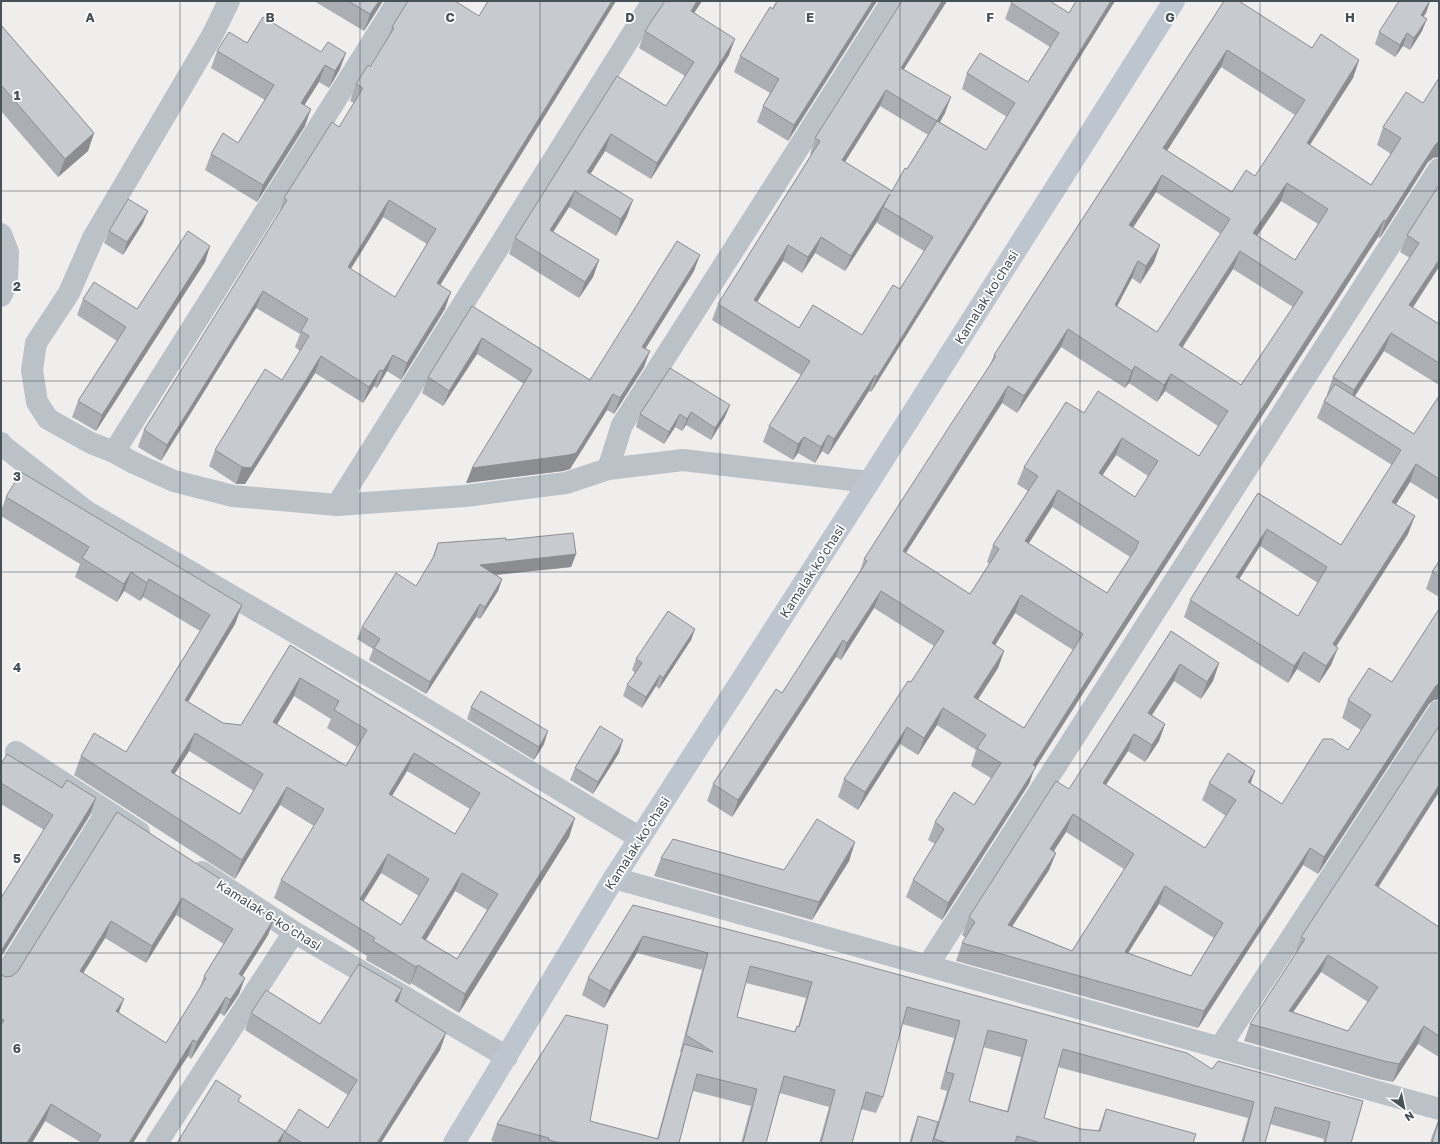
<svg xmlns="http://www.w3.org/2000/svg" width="1440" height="1144" font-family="'Golos Text',sans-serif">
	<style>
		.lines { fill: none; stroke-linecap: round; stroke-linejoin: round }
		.street { stroke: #bac2c8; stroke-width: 22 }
		.secondary { stroke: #bdc6cf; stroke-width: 22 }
		.wall { fill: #abaeb2; fill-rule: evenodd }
		.shaded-wall { fill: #8b8d91 }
		.building { fill: #c7cacf; stroke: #8b8d91; fill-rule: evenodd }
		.grid { fill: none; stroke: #475158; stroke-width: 1; stroke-opacity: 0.55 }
		.labels { text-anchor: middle; stroke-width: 3.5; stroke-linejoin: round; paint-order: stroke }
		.street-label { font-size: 13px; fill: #475158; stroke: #fff }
		.grid-label { font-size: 13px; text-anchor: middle; font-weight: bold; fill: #475158; stroke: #fff; stroke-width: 3.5; stroke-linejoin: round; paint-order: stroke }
	</style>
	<rect width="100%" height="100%" fill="#f0eded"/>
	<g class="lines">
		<g class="street">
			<path d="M229,1l-16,33 -120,204 -24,55 -33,50 -4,27 5,32 11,17 43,24 23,9 20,11 40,18 59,15 104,9 128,-9 101,-13 42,-14 75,-9 186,22"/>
			<path d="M1,234l7,18 -1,31 -6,13"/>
			<path d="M1,443l2,3 83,65 318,185 236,142"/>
			<path d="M114,452l284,-451"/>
			<path d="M608,469l14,-44 270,-424"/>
			<path d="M337,505l316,-504"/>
			<path d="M16,752l123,80"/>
			<path d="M202,872l92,60 213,125"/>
			<path d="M614,878l825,231"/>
			<path d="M928,965l511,-796"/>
			<path d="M1,981l106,-170"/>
			<path d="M1220,1047l219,-336"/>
			<path d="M157,1143l137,-211"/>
		</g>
		<path class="secondary" d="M454,1143l160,-265 255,-396 305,-481"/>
	</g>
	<g class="wall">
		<path d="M314,1h69l-19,30z"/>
		<path d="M616,1l-176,284 5,24 -44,71 -14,-9 -10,17 -3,-2 -11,17 -48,-30 -70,111h-9l-27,-18 6,-16 67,-70 18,-29 -5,-4 5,-13 -44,-26 -95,153 -23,-14 6,-17 135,-217 5,-15 55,-71 15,-24 -4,-2 6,-17 14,-17 18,-30 4,-10 87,-11zM383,217l44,27 -32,53 -44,-28z"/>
		<path d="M702,1l-8,12 35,42 -78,124 -46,-28 -15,23 37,42 -11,20 -47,-29 -16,25 46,28 -6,17 -14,21 -70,-44 6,-16 102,-162 49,30 19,-30 -46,-28 6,-17z"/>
		<path d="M777,1h100l-89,140 -31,-19 6,-16 7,-13 -36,-21 6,-16z"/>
		<path d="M947,1l-43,68 41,44 -5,9 46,28 21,-33 -45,-28 5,-16 61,9 22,-35 -45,-28 6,-16 58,10 7,-12h39l-244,391 -2,-1 -41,64 -6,-4 -7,12 -17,-10 -5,7 -30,-18 6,-16 32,-51 -89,-55 6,-16 93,-149 -1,-1 5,-16zM880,106l48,29 -21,34 -15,22 -47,-29zM878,220l-1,3 47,28 -24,38 -38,46 -63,-7 -42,-26 26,-41 19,12 13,-20 30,18z"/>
		<path d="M1224,1l88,47 47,12 -6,18 -43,67 61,40 20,-31 -14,-9 6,-18 50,31 -5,4 -48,76 -2,-1 -14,21 -252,390 -78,122 -5,14 -87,136 -36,-23 7,-17 22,-36 -7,-4 7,-18 39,-17 17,-27 -20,-12 5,-16 -39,-25 -19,30 -18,-11 -42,66 -20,-13 6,-18 67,-97 23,-36 -60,-38 -33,52 -5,-3 -104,160 -25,-16 6,-17 69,-91 42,-65 35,-54 5,-15 126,-194 4,-10zM1221,67l74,48 -40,61 -23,16 -65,-41zM1156,192l65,42 -64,98 -40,-25 15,-29 8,6 14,-22 6,-17 -27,-17zM1281,201l37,23 -23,36 -38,-24zM1233,269l60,38 -52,78 -59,-38zM1061,347l64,41 4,-5 28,19 8,-11 53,35 -19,30 -115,-43 -60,54 -7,17 11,7 -35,54 -6,17 2,2 -19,30 -64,-41 96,-150 15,10zM1116,455l32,21 -13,21 -33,-22zM1052,507l78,50 -23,36 -79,-49zM1015,613l58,37 -49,78 -46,-29 20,-31 6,-17 -9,-6z"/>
		<path d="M1430,1l-4,12 -3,3 -1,15 -12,19 -7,-4 -8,11 -20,-13 4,-12z"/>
		<path d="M1,25l93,108 -6,18 -30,26 -57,-66z"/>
		<path d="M247,43l93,26 -11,19 -10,-6 -15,23 1,21 -48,76 -52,-32 6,-16 27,-11 27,-43 -54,-32 6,-17z"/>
		<path d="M1439,185l-26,123 26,16v61l-55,-34 -29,45 59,38 25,-38v104l-29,-18 -14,22 12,30 -72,113 -5,18 -12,18 -22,-14 -9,14 -104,-66 6,-17 68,-107 83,52 51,-80 -75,-47 7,-17 3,-6v-1l6,-17 77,-119 -10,-6 7,-17zM1260,546l58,37 -20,33 -59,-37z"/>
		<path d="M143,223l-20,32 -19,-12 5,-12z"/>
		<path d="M210,246l-5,16 -109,169 -24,-14 6,-16 39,-60 -40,-26 6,-16 54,10z"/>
		<path d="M694,271l-49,78 -1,18 -30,47 -7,-4 -37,59 -7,2 -97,12 58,-99 -47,-30 -34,52 -21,-13 6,-16 44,-71 118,74z"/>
		<path d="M670,368l55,49 -14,23 -25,-15 -4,6 -7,-4 -11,17 -28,-17 4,-13z"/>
		<path d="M6,497l236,108 -7,19 -47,78 35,21 18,2 49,-80 285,173 -6,19 -110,176 -48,-30 -1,2 -44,-25 1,-4 -93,-58 7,-18 33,-54 -34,-21 -45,74 -161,-104 7,-19 45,-4 74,-121 -57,-34 -3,4 -16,-10 -7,11 -42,-25 5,-13 -79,-48v-5zM294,696l37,23 -4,9 30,19 -11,19 -69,-42zM189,751l65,40 -14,23 -66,-40zM407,771l63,38 -15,25 -63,-38zM381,873l38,23 -18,29 -38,-24zM455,891l32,19 -30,49 -31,-19z"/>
		<path d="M506,540l70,14 -5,13 -75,8 6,4 -4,12 -18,28 -4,-2 -50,77 -57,-34 4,-11 -16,-10 5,-12 54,-41 16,-27 6,-16z"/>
		<path d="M1439,561v36l-13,-8 6,-17z"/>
		<path d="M1439,609v90l-5,1 -5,4 -111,170 -15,-9 -105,163 -242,-67 6,-18 4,-5 -4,-3 7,-18 100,-128 102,-158 48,32 -6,18 -12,18 -27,-18 -22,34 13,9 -6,17 -14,21 -17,-11 -22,34 99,63 21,-32 -24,-16 7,-17h41l32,21 66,-54 13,-20 -19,-12 6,-18 44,-18zM1066,832l58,37 -52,82 -60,-25 37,-56 7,-17 -2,-2zM1159,904l55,34 -23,38 -63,-23z"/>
		<path d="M695,629l-4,11 -32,49 -3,-3 -14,22 -19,-12 4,-11 8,-12 -3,-3 4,-11z"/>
		<path d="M471,707l73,37 -10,16 -67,-41z"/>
		<path d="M1439,726v66l-61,96 61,39v130l-21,-13 -25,38 -15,-3 -134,-38 6,-17 45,-70 6,-17zM1321,972l47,30 -20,29 -55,-19z"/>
		<path d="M619,753l-26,41 -23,-14 5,-12z"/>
		<path d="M1,764l89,51 -89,142v-59l43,-68 -43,-26z"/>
		<path d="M117,812l109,78 48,29 -6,16 -26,41 -3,18 -15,22 -4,-3 -29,46 -3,-3 -10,15 -45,72h-51l-37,-22 -13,22h-31v-168l5,2 6,-1 6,-5zM176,915l48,29 -20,32 -5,14 -33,53 -48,-30 -35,-40 22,-35 41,25z"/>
		<path d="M855,842l-6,19 -37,59 -158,-44 7,-18 123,12z"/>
		<path d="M633,905l579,164 151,32 -12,42h-28l1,-4 -54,-15 -5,19h-24l7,-25 -190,-51 -14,51 37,11 17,2 8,-22 87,34h-284l3,-10 6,-17 15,23 14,-48 -7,-2 14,-51 -52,-14 -19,73 -7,16 -15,-4 -9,34h-33l10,-36 -49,-14 -14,50h-25l10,-37 -58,-15 -14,52h-180l-8,-2 6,-17 93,-3 67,18 21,-78 3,-9h-1l22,-82 -65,-17 -33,55 -22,-13 6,-17zM746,983l60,15 -8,29 -1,-1 -3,6 -57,-15zM983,1047l38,10 -14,54 -38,-10z"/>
		<path d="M402,989l-4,14 48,30 -6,17 -59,93h-100l4,-11 43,-4 20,-33 -103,-65 6,-17 69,11z"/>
		<path d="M1439,1118v25h-9l2,-7z"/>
	</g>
	<g class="shaded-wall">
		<path d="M379,1h4l-19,30 6,-17z"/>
		<path d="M612,1h4l-185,299 6,-17z"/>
		<path d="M697,1h5l-17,26 6,-16z"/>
		<path d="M873,1h4l-89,140 6,-16z"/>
		<path d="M942,1h5l-52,82 6,-15z"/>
		<path d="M1111,1h4l-244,391 6,-15z"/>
		<path d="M1430,1l-4,12 -10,14 5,-12z"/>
		<path d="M1427,19l-5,12 -12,19 4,-12z"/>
		<path d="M1407,33l-4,13 -8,11 5,-12z"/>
		<path d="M735,39l-6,16 -78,124 6,-16z"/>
		<path d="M1227,50l-6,17 -64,99 6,-18z"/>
		<path d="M346,53l-6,16 -11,19 6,-17z"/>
		<path d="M1359,60l-6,18 -53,82 7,-17z"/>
		<path d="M325,65l-6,17 -24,38 6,-17z"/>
		<path d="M886,90l-6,16 -44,70 6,-16z"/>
		<path d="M951,97l-6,16 -14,24 6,-16z"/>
		<path d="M311,109l-6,17 -48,76 6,-17z"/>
		<path d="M94,133l-6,18 -30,26 7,-18z"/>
		<path d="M611,134l-6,17 -24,38 6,-17z"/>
		<path d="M1439,141v16l-6,1 -5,4 -48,76 6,-17 49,-76z"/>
		<path d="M1162,175l-6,17 -33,51 6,-18z"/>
		<path d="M1287,183l-6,18 -34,50 6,-18z"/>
		<path d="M575,191l-6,16 -25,39 6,-16z"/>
		<path d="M890,194l-7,13 -5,13 -33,51 6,-15z"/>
		<path d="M389,200l-6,17 -42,67 7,-17z"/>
		<path d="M633,200l-6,16 -11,20 5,-17z"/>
		<path d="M148,211l-5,12 -20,32 4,-13z"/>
		<path d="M1384,220l-6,17 -266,411 -78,122 -5,14 -87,136 6,-17 85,-138 85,-134z"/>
		<path d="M821,237l-6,16 -13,20 6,-16z"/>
		<path d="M788,245l-5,16 -35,55 6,-16z"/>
		<path d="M1160,245l-6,17 -14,22 6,-18z"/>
		<path d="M210,246l-5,16 -109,169 6,-16z"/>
		<path d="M1240,251l-7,18 -60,93 6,-17z"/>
		<path d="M700,255l-6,16 -57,91 5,-15z"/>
		<path d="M599,260l-6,17 -14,21 6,-16z"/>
		<path d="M1439,260v7l-36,56 6,-18z"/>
		<path d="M1138,261l-6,17 -24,45 7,-18z"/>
		<path d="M263,291l-7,17 -95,153 6,-16z"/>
		<path d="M451,292l-6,17 -44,71 6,-17z"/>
		<path d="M1068,329l-7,18 -44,66 7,-17z"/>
		<path d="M1391,333l-7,18 -37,57 7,-18z"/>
		<path d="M482,338l-5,16 -34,52 6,-15z"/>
		<path d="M650,351l-6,16 -30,47 6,-16z"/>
		<path d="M393,355l-6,16 -10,17 6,-17z"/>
		<path d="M321,356l-6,17 -70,111h-9l6,-17z"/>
		<path d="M1135,366l-6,17 -4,5 7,-17z"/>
		<path d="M380,370l-6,16 -11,17 6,-16z"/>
		<path d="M1171,374l-6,17 -8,11 7,-17z"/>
		<path d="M875,375l-6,16 -41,64 6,-16z"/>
		<path d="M1008,386l-6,17 -106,165 7,-17z"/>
		<path d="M613,394l-6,16 -37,59 -7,2 -97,12 6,-15z"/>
		<path d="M730,405l-5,12 -14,23 4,-12z"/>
		<path d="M691,412l-5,13 -4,6 5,-12z"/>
		<path d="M680,414l-5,13 -11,17 5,-12z"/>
		<path d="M828,435l-6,16 -7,12 6,-16z"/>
		<path d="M804,437l-6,16 -5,7 5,-16z"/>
		<path d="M1122,438l-6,17 -24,36 7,-18z"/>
		<path d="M1416,464l-6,18 -24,38 6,-18z"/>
		<path d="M1058,490l-6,17 -33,52 6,-18z"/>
		<path d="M1415,516l-7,18 -82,128 7,-18z"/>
		<path d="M1267,529l-7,17 -30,48 6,-17z"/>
		<path d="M576,554l-5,13 -96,10 5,-12z"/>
		<path d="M131,572l-7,19 -7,11 7,-18z"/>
		<path d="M149,579l-6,18 -3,4 7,-18z"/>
		<path d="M502,579l-4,12 -18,28 5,-12z"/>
		<path d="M881,591l-7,17 -33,52 6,-17z"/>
		<path d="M1021,595l-6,18 -29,47 6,-17z"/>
		<path d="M480,604l-4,13 -50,77 4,-12z"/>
		<path d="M242,605l-7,19 -57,94 7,-18z"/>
		<path d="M695,629l-4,11 -32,49 4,-11z"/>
		<path d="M843,640l-7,17 -104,160 6,-17z"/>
		<path d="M1338,648l-7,17 -12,18 7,-17z"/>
		<path d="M1004,651l-6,17 -30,47 6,-18z"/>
		<path d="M1304,652l-7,17 -9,14 6,-17z"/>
		<path d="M1219,663l-6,18 -12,18 6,-17z"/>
		<path d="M1180,664l-6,17 -32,49 6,-17z"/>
		<path d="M660,675l-4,11 -14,22 4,-11z"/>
		<path d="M300,678l-6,18 -27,45 6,-19z"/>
		<path d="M1439,683v16l-5,1 -5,4 -111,170 6,-17 111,-170z"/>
		<path d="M943,708l-6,17 -19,30 6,-17z"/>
		<path d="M1165,724l-6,17 -14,21 7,-17z"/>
		<path d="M907,727l-7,17 -42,66 7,-18z"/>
		<path d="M548,731l-4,13 -10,16 5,-13z"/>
		<path d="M195,733l-6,18 -25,40 7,-19z"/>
		<path d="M1134,734l-6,17 -32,49 7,-17z"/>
		<path d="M623,740l-4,13 -26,41 5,-12z"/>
		<path d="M414,753l-7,18 -25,41 7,-18z"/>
		<path d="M1255,771l-6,17 -1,-6z"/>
		<path d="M1439,785v7l-71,111 7,-18z"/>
		<path d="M287,787l-7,18 -45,74 7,-19z"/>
		<path d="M96,798l-6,17 -89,142v-6z"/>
		<path d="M1073,814l-7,18 -22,34 6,-17z"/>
		<path d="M575,818l-6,19 -110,176 6,-19z"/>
		<path d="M855,842l-6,19 -37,59 7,-18z"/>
		<path d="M1310,848l-7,17 -105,163 6,-17z"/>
		<path d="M1056,853l-7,17 -47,72 6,-17z"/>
		<path d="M388,854l-7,19 -28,45 7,-19z"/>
		<path d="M462,873l-7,18 -39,65 6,-18z"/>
		<path d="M1165,886l-6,18 -41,65 7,-17z"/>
		<path d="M182,898l-6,17 -30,48 6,-17z"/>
		<path d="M274,919l-6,16 -35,56 6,-17z"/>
		<path d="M111,921l-6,17 -31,50 6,-17z"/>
		<path d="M643,936l-6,17 -33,55 6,-17z"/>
		<path d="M1328,955l-7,17 -39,56 7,-17z"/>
		<path d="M418,965l-7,18 -1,2 6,-18z"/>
		<path d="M245,978l-6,16 -15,22 6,-16z"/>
		<path d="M402,989l-6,17 -1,-5z"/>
		<path d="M226,997l-6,16 -29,46 6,-17z"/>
		<path d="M124,999l-6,16 -2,-4z"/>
		<path d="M1424,1026l-6,18 -25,38 6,-18z"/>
		<path d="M446,1033l-6,17 -59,93h-4z"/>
		<path d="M193,1040l-5,16 -10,15 -45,72h-4l55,-89z"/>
		<path d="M51,1104l-6,17 -13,22h-5z"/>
		<path d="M285,1131l-4,12h-4z"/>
	</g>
	<g class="building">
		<path d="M348,1h31l-9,13z"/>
		<path d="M408,1h47l24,15 9,-15h124l-175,282 14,9 -44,71 -14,-8 -10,16 -3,-1 -11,17 -48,-31 -70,112 -9,-1 -27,-17 50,-81 17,11 27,-44 -8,-5 7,-12 -45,-28 -96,154 -23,-15 143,-230 -3,-2 48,-76 7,5 24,-39 -7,-4 12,-19 2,2 24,-39 -2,-1zM389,200l47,29 -41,68 -47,-30z"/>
		<path d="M665,1h32l-6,10 44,28 -78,124 -46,-29 -24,38 46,28 -12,19 -46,-28 -25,39 49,30 -14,22 -70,-44 102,-162 49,30 28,-44 -49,-31z"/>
		<path d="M777,1h96l-79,124 -31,-19 16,-27 -39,-23 30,-49 3,2z"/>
		<path d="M902,1h40l-41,67 50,29 -14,24 49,29 29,-47 -48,-30 13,-20 48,29 31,-49 -48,-30 1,-2h38l19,12 7,-12h35l-234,376 -2,-2 -41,64 -6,-4 -7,12 -17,-10 -6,7 -29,-18 41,-65 -92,-57 102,-163 -5,-3zM886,90l51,31 -30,48 -2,-1 -13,23 -50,-31zM890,194l-7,13 50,30 -33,52 -7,-4 -31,50 -49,-30 -14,23 -45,-28 34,-55 20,12 13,-20 30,19z"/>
		<path d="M1224,1h15l73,47 9,-14 38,26 -52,83 64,42 30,-47 -18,-11 23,-35 17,11 16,-25v63l-4,4 -49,76 -2,-1 -14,21 -252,390 -85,134 3,2 -88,136 -35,-23 31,-51 -9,-7 19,-30 20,13 27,-42 -24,-15 9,-13 -43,-27 -19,30 -17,-11 -42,65 -21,-13 64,-98 3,1 33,-51 -63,-40 -34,52 -4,-3 -105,160 -25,-16 63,-95 6,4 42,-65 43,-67 -3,-2 87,-135 45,-68 -2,-1zM1227,50l78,50 -50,76 -9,-6 -14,22 -69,-44zM1162,175l68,44 -73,113 -42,-27 23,-44 8,5 14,-21 -31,-20zM1287,183l41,26 -33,51 -42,-27zM1240,251l63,41 -62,93 -62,-40zM1068,329l64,42 3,-5 29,19 7,-11 57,37 -29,45 -101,-65 -14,22 -18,-11 -42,65 14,9 -45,69 6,4 -29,45 -67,-43 105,-165 16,10zM1122,438l36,23 -23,36 -36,-24zM1058,490l81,52 -3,5h1l-30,46 -82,-52zM1021,595l62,39 -59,94 -50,-31 30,-46 -12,-8z"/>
		<path d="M1399,1h31l-9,14 6,4 -13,19 -7,-5 -7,12 -21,-13z"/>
		<path d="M263,17l58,35 7,-10 18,11 -11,18 -10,-6 -24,38 10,6 -48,76 -52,-31 12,-21 15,10 36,-58 -57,-34 12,-19 18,11z"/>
		<path d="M1,25l93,108 -29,26 -64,-74z"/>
		<path d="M1439,185v75l-30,45 30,19v39l-48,-30 -37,57 -21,-13 86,-134 -12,-8z"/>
		<path d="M128,199l20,12 -21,31 -18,-11z"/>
		<path d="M188,231l22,15 -108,169 -24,-14 48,-74 -43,-28 11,-17 43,27z"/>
		<path d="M677,241l23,14 -58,92 8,4 -30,47 -7,-4 -37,59 -7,2 -97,13 60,-98 -50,-32 -33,53 -21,-14 44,-71 118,74z"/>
		<path d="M670,368l60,37 -15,23 -24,-16 -4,7 -7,-5 -11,18 -29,-18z"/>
		<path d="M1335,384l79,50 25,-38v83l-23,-15 -24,38 23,14 -82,128 5,4 -12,18 -22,-14 -10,14 -104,-66 68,-107 83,52 60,-95 -77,-49zM1267,529l60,38 -29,49 -62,-39z"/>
		<path d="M21,472l221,133 -57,95 38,23 18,2 49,-80 285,173 -110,176 -47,-29 -2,2 -43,-26 2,-3 -94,-58 43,-71 -37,-22 -45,73 -161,-104 13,-23 32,19 84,-137 -61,-36 -2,4 -16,-11 -7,12 -42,-26 7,-11 -83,-50zM300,678l39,23 -5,9 33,20 -21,36 -73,-44zM195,733l68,41 -23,40 -69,-42zM414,753l66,40 -25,41 -66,-40zM388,854l41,25 -28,46 -41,-26zM462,873l36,21 -41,65 -35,-21z"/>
		<path d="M573,533l3,21 -96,11 22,14 -17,28 -5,-3 -50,78 -56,-34 6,-9 -18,-12 34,-54 20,13 18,-30 4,-13 68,-5v2z"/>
		<path d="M1439,561v15l-7,-4z"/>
		<path d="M1439,609v74l-4,4 -111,170 -14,-9 -106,163 -242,-68 13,-21 -6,-5 87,-136 13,8 102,-158 48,32 -12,19 -27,-18 -32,49 17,11 -13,21 -18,-11 -31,49 102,65 31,-48 -27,-17 19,-30 27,18 -7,11 34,22 41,-65h9l16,11 23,-35 -23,-15 21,-32 23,14zM1073,814l61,40 -62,97 -64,-26 48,-72 -6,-4zM1165,886l58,37 -32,53 -66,-24z"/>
		<path d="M668,611l27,18 -32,49 -3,-3 -14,22 -19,-12 15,-22 -6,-4z"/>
		<path d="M481,691l67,40 -9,16 -68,-40z"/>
		<path d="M600,726l23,14 -25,42 -23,-14z"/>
		<path d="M1439,726v59l-64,100 64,42v109l-15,-10 -25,38 -15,-3 -134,-37 55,-85 -4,-2zM1328,955l50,32 -30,44 -59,-20z"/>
		<path d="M7,754l55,34 5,-8 29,18 -95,153v-53l52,-83 -52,-32v-19z"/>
		<path d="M117,812l111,72 -3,5 49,30 -35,55 6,4 -15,22 -4,-3 -29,45 -4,-2 -9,14 -55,89h-33l5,-8 -50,-31 -24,39h-26v-118l3,-5 -3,-1v-44l5,2 6,-1 6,-5zM182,898l51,31 -29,47 2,2 -40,65 -50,-32 8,-12 -44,-28 31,-50 41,25z"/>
		<path d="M817,819l38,23 -36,60 -158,-44 12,-19 111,31z"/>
		<path d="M633,905l175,45 379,103 25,16 6,-8 145,40 -12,42h-26l5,-21 -55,-15 -10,36h-22l11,-41 -191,-53 -19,69 37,11 19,2 6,-22 90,25 -3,9h-152l-24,-7 -2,7h-67l-14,-4 20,-65 -8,-2 14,-51 -53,-14 -24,90 -17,-5 -14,51h-31l14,-53 -51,-14 -18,67h-23l14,-54 -60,-15 -18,69h-118l-12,-3v-2l-52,-14 69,-109 42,10 -18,96 68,18 26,-95 29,8 -27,-17 22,-82 -65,-17 -33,55 -22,-13zM750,966l62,16 -13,45 -2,-1 -2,6 -58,-15zM988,1030l39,10 -19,72 -39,-11z"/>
		<path d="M359,964l43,25 -7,12 51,32 -69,110h-75l-17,-11 14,-23 29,19 29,-48 -106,-67 15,-23 54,34z"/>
		<path d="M216,1080l25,16 -3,5 47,30 -8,12h-100z"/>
		<path d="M918,1116l20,6 -6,21h-21z"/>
		<path d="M1439,1119v24h-7z"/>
	</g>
	<path class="grid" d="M180,1v1142M360,1v1142M540,1v1142M720,1v1142M900,1v1142M1080,1v1142M1260,1v1142M1,191h1438M1,381h1438M1,572h1438M1,763h1438M1,953h1438"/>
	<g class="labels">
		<g class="street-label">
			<text transform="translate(986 297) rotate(-58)" y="5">Kamalak koʻchasi</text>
			<text transform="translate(812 571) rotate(-57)" y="5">Kamalak koʻchasi</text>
			<text transform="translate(637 843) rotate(-57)" y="5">Kamalak koʻchasi</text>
			<text transform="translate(269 915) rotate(32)" y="5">Kamalak 6-koʻchasi</text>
		</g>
	</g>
	<g class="grid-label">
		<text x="90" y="22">A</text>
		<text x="270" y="22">B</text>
		<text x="450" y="22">C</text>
		<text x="630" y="22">D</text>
		<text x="810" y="22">E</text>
		<text x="990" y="22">F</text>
		<text x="1170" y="22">G</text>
		<text x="1350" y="22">H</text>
		<text x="17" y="100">1</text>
		<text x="17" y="291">2</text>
		<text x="17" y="481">3</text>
		<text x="17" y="672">4</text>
		<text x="17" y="863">5</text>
		<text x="17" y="1053">6</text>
	</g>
	<rect width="1440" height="1144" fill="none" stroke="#475158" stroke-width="4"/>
	<g transform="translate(1404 1108) rotate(147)" stroke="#ffffff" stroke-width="3" paint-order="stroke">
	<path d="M0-3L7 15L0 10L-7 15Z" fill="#475158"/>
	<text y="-6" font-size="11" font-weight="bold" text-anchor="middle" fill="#475158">N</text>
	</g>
</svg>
